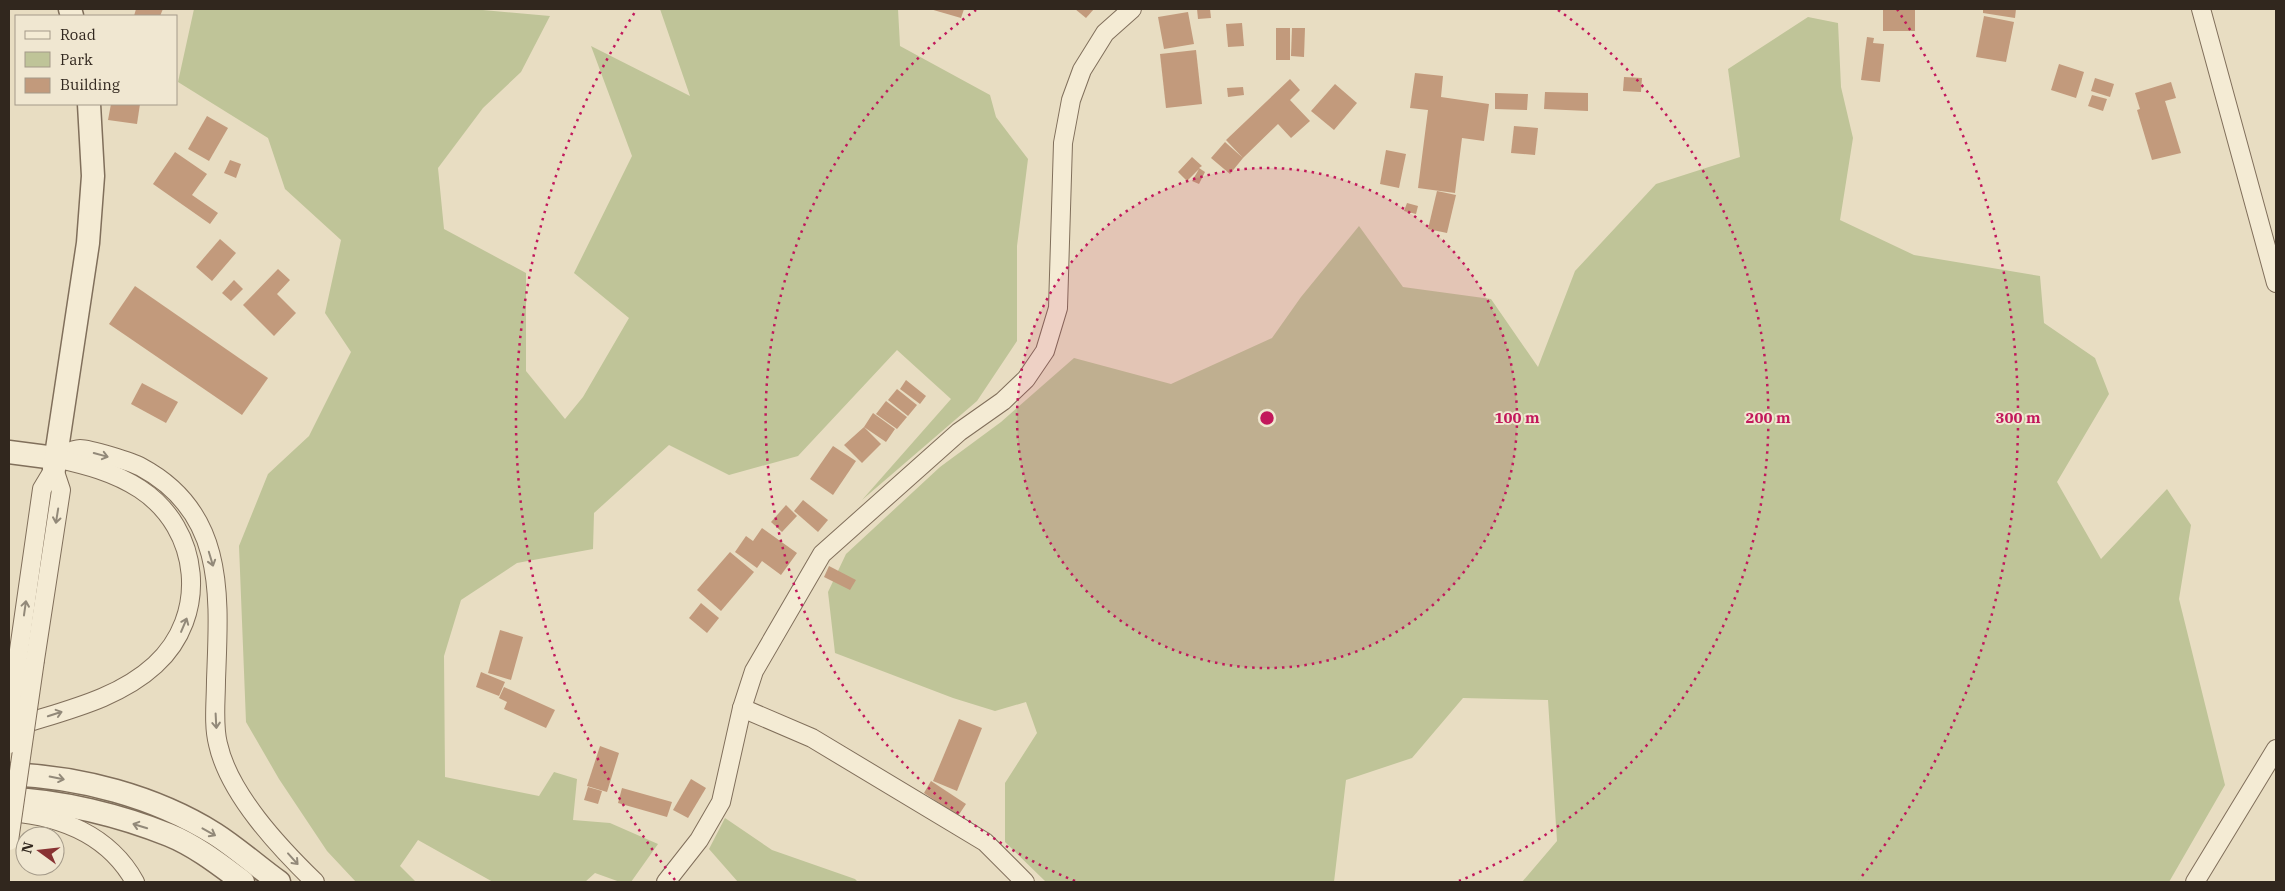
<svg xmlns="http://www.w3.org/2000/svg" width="2285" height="891" font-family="'IBM Plex Serif',serif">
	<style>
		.green { fill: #bfc498 }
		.building { fill: #c29a7c }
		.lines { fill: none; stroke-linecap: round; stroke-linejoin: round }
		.minor-casing { stroke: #806f5b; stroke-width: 20 }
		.tertiary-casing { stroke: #806f5b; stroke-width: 25 }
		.minor { stroke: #f4ebd4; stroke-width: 18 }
		.tertiary { stroke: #f4ebd4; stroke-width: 22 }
		.minor-bridge-casing { stroke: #806f5b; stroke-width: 20; stroke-linecap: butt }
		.minor-bridge { stroke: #f4ebd4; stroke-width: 18 }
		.oneway { stroke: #928979 }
		.ring { fill: none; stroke: #c2185b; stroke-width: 2.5; stroke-dasharray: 2.5 5 }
		.centre { fill: #c2185b; stroke: #f0e7d1; stroke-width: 2.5 }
		.ring-label { font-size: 15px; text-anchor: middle; font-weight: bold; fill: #c2185b; stroke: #f0e7d1; stroke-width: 4; stroke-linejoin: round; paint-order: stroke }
	</style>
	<rect width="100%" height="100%" fill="#e8ddc2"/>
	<g class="green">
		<path d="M194,9h278l78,7 -29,56 -38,36 -45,60 6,61 82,44v98l39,48 18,-22 46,-79 -55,-45 58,-117 -41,-110 99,50 -30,-87h238l2,37 90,49 6,22 32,42 -11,87v95l-40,60 -115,99 89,-101 -54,-49 -99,106 -69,19 -60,-30 -75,68 -1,36 -76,14 -56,37 -17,56 1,121 94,19 15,-24 23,7 -4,41 37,3 48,21 -27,38h-11l-25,-9 -10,9h-92l-75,-42 -18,26 16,16h-60l-29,-31 -48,-72 -33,-57 -7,-176 29,-72 41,-38 42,-84 -26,-39 16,-73 -56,-51 -17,-51 -90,-56z"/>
		<path d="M1808,17l30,6 3,64 12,51 -13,82 74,35 126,21 4,47 51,35 14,36 -52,88 44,77 66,-70 24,36 -12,74 46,186 -56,97h-647l35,-41 -9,-141 -85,-2 -51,60 -66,22 -12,102h-288l-41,-40v-59l32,-50 -11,-31 -31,9 -42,-13 -118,-45 -7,-61 18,-38 94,-87 61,-45 73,-64 97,26 101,-46 29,-41 58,-71 44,61 88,12 47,68 37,-96 81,-87 84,-27 -12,-88z"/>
		<path d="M725,818l47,32 83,29 3,3h-120l-29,-33z"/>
	</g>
	<g class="building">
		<path d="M136,9h27l-3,7h-26z"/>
		<path d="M930,9h34l-3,9z"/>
		<path d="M1075,9h19l-8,9z"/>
		<path d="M1197,9h13l1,9 -13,1z"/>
		<rect x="1883" y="9" width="32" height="22"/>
		<path d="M1983,9h33l-1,9 -32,-5z"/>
		<path d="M1188,12l6,32 -30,5 -6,-32z"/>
		<path d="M1984,16l30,6 -8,40 -30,-5z"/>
		<path d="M1242,23l2,23 -16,1 -2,-23z"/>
		<rect x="1276" y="28" width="14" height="32"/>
		<path d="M1292,28h13l-1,29 -13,-1z"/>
		<path d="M1867,37l7,1 -1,5 11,1 -4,38 -19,-2z"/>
		<path d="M1196,50l6,54 -36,4 -6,-54z"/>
		<path d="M2059,64l25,8 -8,26 -25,-8z"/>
		<path d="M1415,73l28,3 -2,21 48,7 -5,37 -22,-3 -7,55 -37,-5 10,-78 -18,-2z"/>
		<path d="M1624,77l18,1 -1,14 -18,-1z"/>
		<path d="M2095,78l19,6 -4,13 -19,-6z"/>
		<path d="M1290,79l10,11 -10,10 20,21 -19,17 -13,-14 -35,34 -13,16 -19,-16 14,-16 18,16 -17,-18z"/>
		<path d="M2171,82l5,16 -11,3 16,52 -29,7 -15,-50 3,-1 -5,-16z"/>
		<path d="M1335,84l22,19 -23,27 -23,-19z"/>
		<path d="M1243,87l1,8 -16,2 -1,-9z"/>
		<path d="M1545,92l43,1v18l-44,-2z"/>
		<path d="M1495,93l33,1 -1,16 -32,-1z"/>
		<path d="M2092,95l15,4 -4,12 -15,-5z"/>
		<path d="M111,104h29l-3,20 -29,-4z"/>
		<path d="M207,116l21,12 -19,33 -21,-12z"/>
		<path d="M1514,126l24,2 -3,27 -24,-2z"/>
		<path d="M1386,150l20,4 -7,34 -19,-4z"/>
		<path d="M175,152l32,22 -15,21 26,18 -8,11 -57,-40z"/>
		<path d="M1192,157l10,9 -3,2 6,4 -6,12 -7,-3 7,-12 -12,12 -9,-9z"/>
		<path d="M230,160l11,4 -5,14 -12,-5z"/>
		<path d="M1437,191l19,4 -9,38 -19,-4z"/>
		<path d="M1407,203l11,3 -2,8 -12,-3z"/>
		<path d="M220,239l16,14 -24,28 -16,-14z"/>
		<path d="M278,269l12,11 -13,14 19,19 -22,23 -31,-31z"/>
		<path d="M234,280l9,9 -12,12 -9,-8z"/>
		<path d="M135,286l133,92 -26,37 -133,-91z"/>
		<path d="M906,380l20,16 -6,8 -20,-15z"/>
		<path d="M142,383l36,19 -12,21 -35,-19z"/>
		<path d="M897,389l20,16 -9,11 -20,-16z"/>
		<path d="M886,401l21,16 -10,12 -21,-15z"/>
		<path d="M873,413l22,16 -9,13 -22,-15 17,17 -19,19 -18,-18 20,-18z"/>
		<path d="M833,446l23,15 -23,34 -23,-16z"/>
		<path d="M803,500l25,20 -10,12 -24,-21z"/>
		<path d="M786,505l11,11 -15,16 -11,-10z"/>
		<path d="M762,528l35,25 -16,22 -19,-14 -5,7 -22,-16 11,-16 7,5z"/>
		<path d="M730,552l24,20 -33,39 -24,-21z"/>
		<path d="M829,566l27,14 -6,10 -26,-13z"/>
		<path d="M701,603l18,15 -12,15 -18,-15z"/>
		<path d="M500,630l23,7 -12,43 -23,-7z"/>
		<path d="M481,672l24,10 -6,14 -23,-9z"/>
		<path d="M504,687l51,23 -9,18 -42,-19 3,-7 -8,-4z"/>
		<path d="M959,719l23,9 -25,63 -24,-10z"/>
		<path d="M600,746l19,7 -12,39 -20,-6z"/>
		<path d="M691,779l15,9 -18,30 -15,-8z"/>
		<path d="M931,781l35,23 -8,12 -34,-23z"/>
		<path d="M588,787l14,4 -4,13 -14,-4z"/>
		<path d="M622,788l50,14 -5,15 -49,-14z"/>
	</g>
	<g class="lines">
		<g class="minor-casing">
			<g id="minor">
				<path d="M2201,9l75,274"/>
				<path d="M55,458c7,-2 17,-9 25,-9 10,0 52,13 61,18 86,46 78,130 75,213 0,21 -3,45 2,64 11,50 61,103 97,138"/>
				<path d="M18,657l24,-168 12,-20"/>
				<path d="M35,660l26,-170 -7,-21"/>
				<path d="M742,708l70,30 173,104 40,40"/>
				<path d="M14,727c48,-16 103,-27 141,-62 54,-49 46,-136 -15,-176 -26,-17 -54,-24 -85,-31"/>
				<path d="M9,812c51,4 100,23 126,70"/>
				<path d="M666,882l33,-42 22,-38 21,-94 12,-37 68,-117 137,-122 44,-31 23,-22 19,-28 13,-43 5,-165 8,-43 11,-30 23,-37 27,-24"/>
				<path d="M2195,882l81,-133"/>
			</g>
		</g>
		<g class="tertiary-casing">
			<g id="tertiary">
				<path d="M70,9l2,7"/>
				<path d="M9,452l46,6"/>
				<path d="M54,469l34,-226 5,-67 -4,-72"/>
				<path d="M9,774c71,3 145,22 206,60 22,14 43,33 64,48"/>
				<path d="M9,799c50,1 113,17 160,36 27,11 51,30 74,47"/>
			</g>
		</g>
		<use href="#minor" class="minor"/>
		<use href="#tertiary" class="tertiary"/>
		<g class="minor-bridge-casing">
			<g id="minor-bridge">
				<path d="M9,744l9,-87"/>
				<path d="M9,841l26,-181"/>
			</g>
		</g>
		<use href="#minor-bridge" class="minor-bridge"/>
	</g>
	<defs><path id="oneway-shaft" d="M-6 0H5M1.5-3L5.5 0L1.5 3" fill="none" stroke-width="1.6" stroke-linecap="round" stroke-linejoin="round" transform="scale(1.25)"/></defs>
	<g class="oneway">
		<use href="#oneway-shaft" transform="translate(101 455) rotate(15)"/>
		<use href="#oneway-shaft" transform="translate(57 516) rotate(99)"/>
		<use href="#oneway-shaft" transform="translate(211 559) rotate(73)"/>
		<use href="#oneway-shaft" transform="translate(25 608) rotate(-82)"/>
		<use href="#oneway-shaft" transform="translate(184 625) rotate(-67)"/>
		<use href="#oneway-shaft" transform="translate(55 714) rotate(-18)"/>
		<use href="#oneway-shaft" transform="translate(216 721) rotate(87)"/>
		<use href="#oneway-shaft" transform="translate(57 778) rotate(11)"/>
		<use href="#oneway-shaft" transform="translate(140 826) rotate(-163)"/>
		<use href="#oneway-shaft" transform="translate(209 832) rotate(29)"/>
		<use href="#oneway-shaft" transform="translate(293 859) rotate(48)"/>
	</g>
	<circle cx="1267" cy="418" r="250" fill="#c2185b" fill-opacity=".12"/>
	<g class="ring">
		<circle cx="1267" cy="418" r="250"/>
		<path d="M1075 881A501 501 0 0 1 976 10M1558 10A501 501 0 0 1 1459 881"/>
		<path d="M675 880A751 751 0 0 1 637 9M1897 9A751 751 0 0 1 1859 880"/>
	</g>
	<circle cx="1267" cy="418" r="8" class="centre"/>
	<g class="ring-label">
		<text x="1517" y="423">100 m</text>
		<text x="1768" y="423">200 m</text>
		<text x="2018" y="423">300 m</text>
	</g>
	<rect width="2285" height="891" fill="none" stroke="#31271e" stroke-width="20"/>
	<rect x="15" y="15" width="162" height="90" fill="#f0e7d1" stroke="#a49a89"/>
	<rect x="25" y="31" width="25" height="8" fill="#f4ebd4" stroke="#a49a89"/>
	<text x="60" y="40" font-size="15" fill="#31271e">Road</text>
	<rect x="25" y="52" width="25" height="15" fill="#bfc498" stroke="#a49a89"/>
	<text x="60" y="65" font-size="15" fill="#31271e">Park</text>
	<rect x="25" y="78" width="25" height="15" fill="#c29a7c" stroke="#a49a89"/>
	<text x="60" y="90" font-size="15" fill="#31271e">Building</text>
	<g transform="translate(40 851) rotate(285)"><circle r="24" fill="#f0e7d1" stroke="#a49a89"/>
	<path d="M0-4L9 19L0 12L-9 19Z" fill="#883233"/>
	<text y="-8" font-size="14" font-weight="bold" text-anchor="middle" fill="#31271e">N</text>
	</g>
</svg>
